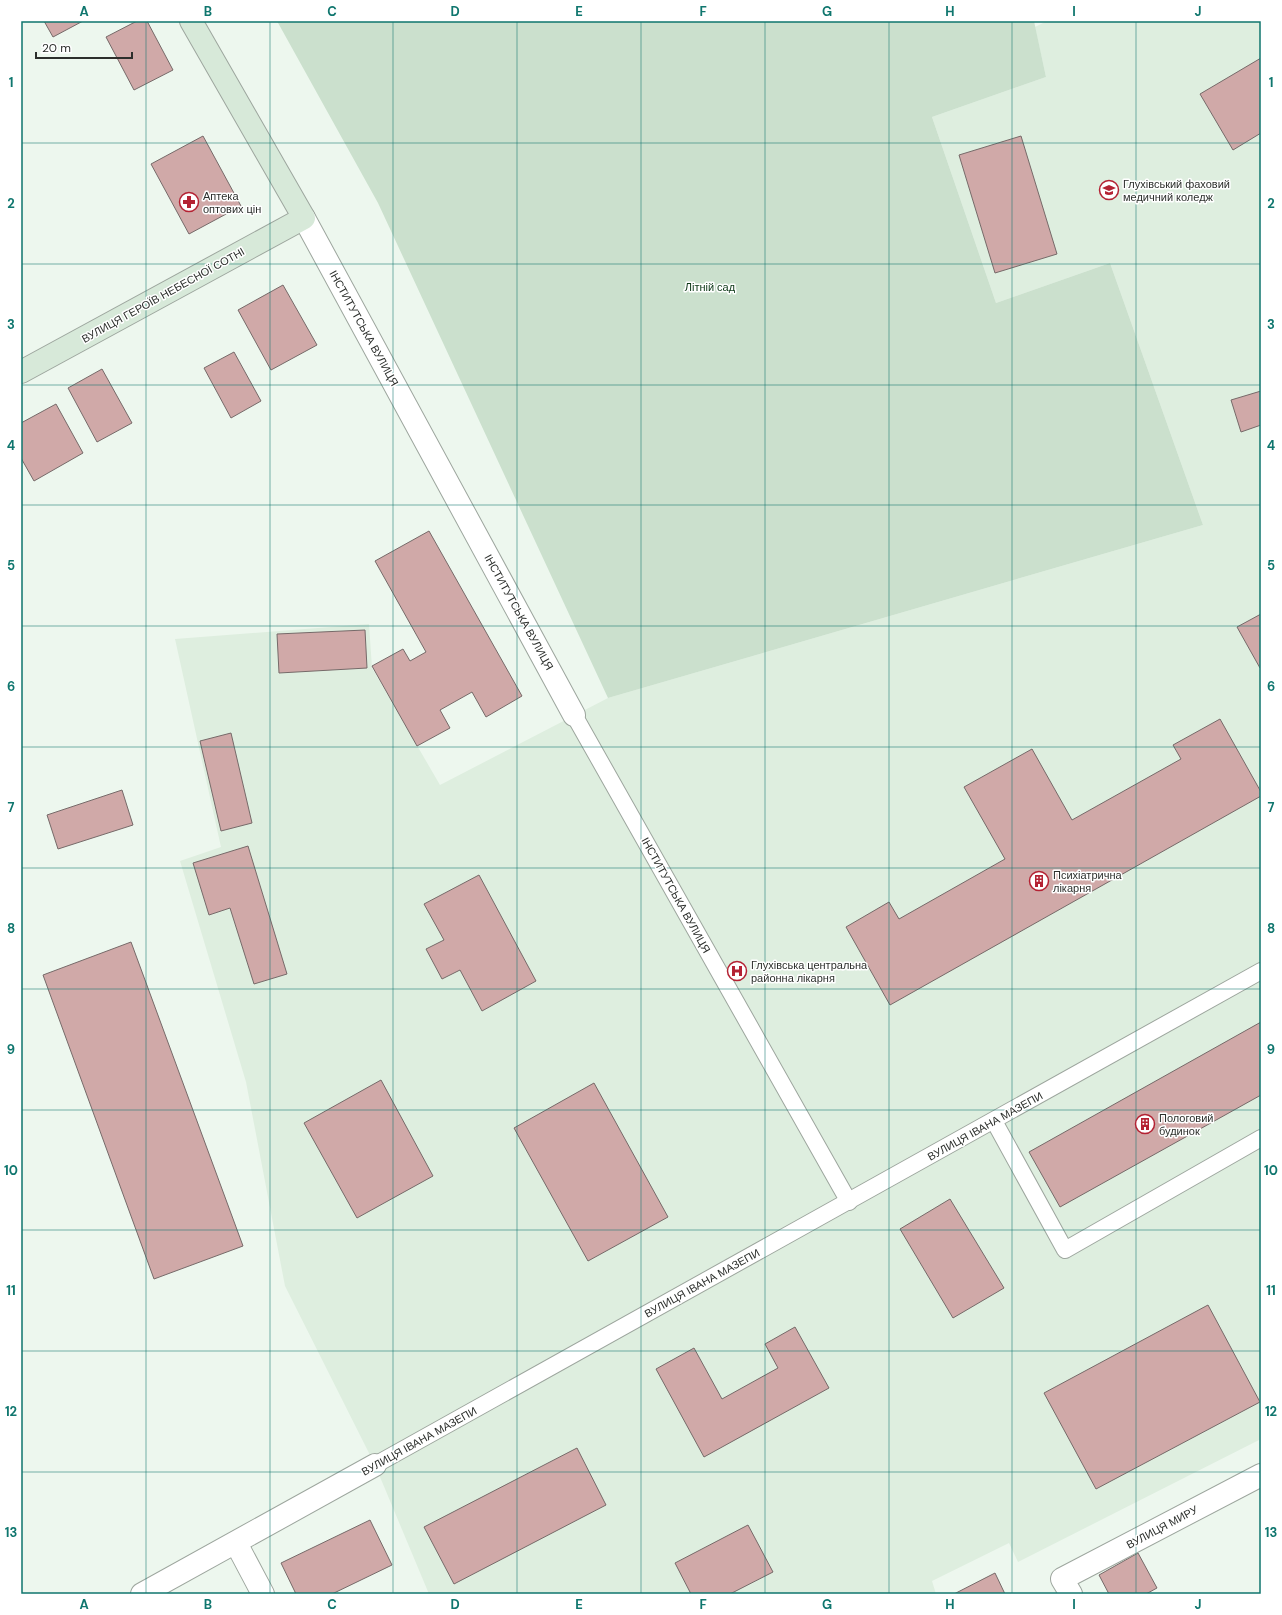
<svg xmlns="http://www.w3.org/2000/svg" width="1282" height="1615" font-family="'DM Sans',sans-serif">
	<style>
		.built { fill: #deeedf }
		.green { fill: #cbe0cd }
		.building { fill: #d0a9a8; stroke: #766a69 }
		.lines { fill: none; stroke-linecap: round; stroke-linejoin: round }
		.lane-casing { stroke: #9da69e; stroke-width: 18 }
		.street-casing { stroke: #9da69e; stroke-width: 24 }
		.secondary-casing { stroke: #9da69e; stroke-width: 24 }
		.lane { stroke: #fff; stroke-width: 16 }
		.street { stroke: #fff; stroke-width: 22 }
		.secondary { stroke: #d7e9d9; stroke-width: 22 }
		.grid { fill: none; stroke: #0f766e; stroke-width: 1; stroke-opacity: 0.55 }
		.labels { text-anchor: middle; stroke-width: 3; stroke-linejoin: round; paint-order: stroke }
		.poi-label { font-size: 11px; fill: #2c2f2c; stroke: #fff; text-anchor: start }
		.park-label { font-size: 11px; fill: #0a3614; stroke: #fff }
		.street-label { font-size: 11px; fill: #2c2f2c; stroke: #fff }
		.neatline { fill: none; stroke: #0f766e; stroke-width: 1.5 }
		.grid-label { font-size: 13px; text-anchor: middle; font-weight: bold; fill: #0f766e }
	</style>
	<rect width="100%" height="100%" fill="#edf7ee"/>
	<path class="built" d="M1047,21h214v1418l-243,123 -9,-19 -77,38 4,13h-507l-54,-129 -90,-179 -39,-204 -66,-221 41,-14 -46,-208 194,-15 3,44 68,117 168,-87 595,-173 -93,-262 -114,40 -64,-186 114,-40 -11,-50z"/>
	<path class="green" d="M277,21h757l12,56 -114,40 64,186 114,-40 93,262 -595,173 -230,-495z"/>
	<g class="building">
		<path d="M44,21h39l-30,16z"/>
		<path d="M137,21h10l26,49 -39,20 -28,-53z"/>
		<path d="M1261,58v75l-28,17 -33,-56z"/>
		<path d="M203,136l38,70 -52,28 -38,-70z"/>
		<path d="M1021,136l36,118 -62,19 -36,-118z"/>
		<path d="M283,285l34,60 -46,25 -33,-60z"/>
		<path d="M234,352l27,49 -30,17 -27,-50z"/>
		<path d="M102,369l30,54 -35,19 -29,-54z"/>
		<path d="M1261,391v34l-20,7 -10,-32z"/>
		<path d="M56,404l27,49 -49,28 -13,-23v-35z"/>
		<path d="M429,531l93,165 -36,21 -14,-25 -32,18 10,18 -33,18 -45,-80 31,-17 7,12 16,-9 -51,-91z"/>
		<path d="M1261,614v53l-1,1 -23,-41z"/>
		<path d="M365,630l2,38 -88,5 -2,-39z"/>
		<path d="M1220,719l41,73v4l-371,209 -44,-78 43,-25 10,17 106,-60 -41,-72 68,-38 40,71 109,-61 -8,-14z"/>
		<path d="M231,733l21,90 -31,8 -21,-90z"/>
		<path d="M122,790l11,35 -75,24 -11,-34z"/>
		<path d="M248,846l39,128 -33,10 -24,-76 -21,7 -16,-52z"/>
		<path d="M479,875l57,106 -54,30 -22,-41 -18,9 -16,-30 18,-9 -20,-36z"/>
		<path d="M131,942l112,304 -89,33 -111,-304z"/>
		<path d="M1261,1022v73l-201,112 -31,-55z"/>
		<path d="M381,1080l52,96 -76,42 -53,-95z"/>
		<path d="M594,1083l74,134 -80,44 -74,-133z"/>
		<path d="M950,1199l54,89 -51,30 -53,-89z"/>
		<path d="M1208,1305l52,97 -164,87 -52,-96z"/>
		<path d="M795,1327l34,61 -125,69 -48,-88 38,-21 28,51 56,-31 -13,-24z"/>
		<path d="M577,1448l29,57 -152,79 -30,-57z"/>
		<path d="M370,1520l22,45 -60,29h-36l-15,-31z"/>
		<path d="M748,1525l25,47 -43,22h-39l-16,-31z"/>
		<path d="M1138,1553l19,35 -11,6h-37l-10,-19z"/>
		<path d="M995,1573l10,21h-51z"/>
	</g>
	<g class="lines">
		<g class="lane-casing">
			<g id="lane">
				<path d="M574,715l275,487"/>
				<path d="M994,1121l71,129 196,-112"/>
				<path d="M375,1465l886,-494"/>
			</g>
		</g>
		<g class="street-casing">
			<g id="street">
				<path d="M304,218l270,497"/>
				<path d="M236,1543l27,51"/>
				<path d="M142,1594l233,-129"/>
				<path d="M1071,1594l-9,-15 199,-104"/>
			</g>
		</g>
		<g class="secondary-casing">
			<path id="secondary" d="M21,372l283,-154 -113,-197"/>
		</g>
		<use href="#lane" class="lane"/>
		<use href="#street" class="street"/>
		<use href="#secondary" class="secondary"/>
	</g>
	<path class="grid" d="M146,21v1573M270,21v1573M393,21v1573M517,21v1573M641,21v1573M765,21v1573M889,21v1573M1012,21v1573M1136,21v1573M21,143h1240M21,264h1240M21,385h1240M21,505h1240M21,626h1240M21,747h1240M21,868h1240M21,989h1240M21,1110h1240M21,1230h1240M21,1351h1240M21,1472h1240"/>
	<defs>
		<g id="university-ring" transform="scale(1)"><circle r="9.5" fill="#fff" stroke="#b42233" stroke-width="1.5"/><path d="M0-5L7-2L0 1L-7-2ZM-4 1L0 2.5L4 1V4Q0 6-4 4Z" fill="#b42233"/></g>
		<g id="pharmacy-ring" transform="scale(1)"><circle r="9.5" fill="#fff" stroke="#b42233" stroke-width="1.5"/><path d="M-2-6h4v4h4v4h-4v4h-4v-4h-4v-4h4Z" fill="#b42233"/></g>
		<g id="building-ring" transform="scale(1)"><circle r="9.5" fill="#fff" stroke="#b42233" stroke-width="1.5"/><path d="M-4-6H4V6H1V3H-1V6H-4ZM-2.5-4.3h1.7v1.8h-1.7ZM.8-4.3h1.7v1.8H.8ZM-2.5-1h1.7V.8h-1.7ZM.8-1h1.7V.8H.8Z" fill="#b42233"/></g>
		<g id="hospital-ring" transform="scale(1)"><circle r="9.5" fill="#fff" stroke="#b42233" stroke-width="1.5"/><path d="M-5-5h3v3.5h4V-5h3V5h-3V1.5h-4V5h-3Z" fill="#b42233"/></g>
	</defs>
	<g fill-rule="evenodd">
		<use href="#university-ring" x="1109" y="190"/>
		<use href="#pharmacy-ring" x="189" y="202"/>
		<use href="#building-ring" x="1039" y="881"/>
		<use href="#hospital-ring" x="737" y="971"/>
		<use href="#building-ring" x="1145" y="1124"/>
	</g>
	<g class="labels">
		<g class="poi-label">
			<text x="1123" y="188">Глухівський фаховий<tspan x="1123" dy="13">медичний коледж</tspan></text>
			<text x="203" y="200">Аптека<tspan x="203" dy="13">оптових цін</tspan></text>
			<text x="1053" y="879">Психіатрична<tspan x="1053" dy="13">лікарня</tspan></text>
			<text x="751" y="969">Глухівська центральна<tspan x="751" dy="13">районна лікарня</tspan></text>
			<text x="1159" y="1122">Пологовий<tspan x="1159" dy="13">будинок</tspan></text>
		</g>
		<g class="park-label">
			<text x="710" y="291">Літній сад</text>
		</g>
		<g class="street-label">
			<text transform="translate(163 295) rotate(-29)" y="4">ВУЛИЦЯ ГЕРОЇВ НЕБЕСНОЇ СОТНІ</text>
			<text transform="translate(364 328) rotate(61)" y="4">ІНСТИТУТСЬКА ВУЛИЦЯ</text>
			<text transform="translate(519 612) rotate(61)" y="4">ІНСТИТУТСЬКА ВУЛИЦЯ</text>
			<text transform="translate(676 895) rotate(61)" y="4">ІНСТИТУТСЬКА ВУЛИЦЯ</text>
			<text transform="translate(985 1126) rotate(-29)" y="4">ВУЛИЦЯ ІВАНА МАЗЕПИ</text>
			<text transform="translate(702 1283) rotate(-29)" y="4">ВУЛИЦЯ ІВАНА МАЗЕПИ</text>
			<text transform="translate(419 1441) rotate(-29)" y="4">ВУЛИЦЯ ІВАНА МАЗЕПИ</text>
			<text transform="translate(1162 1527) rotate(-28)" y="4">ВУЛИЦЯ МИРУ</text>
		</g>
	</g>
	<rect width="1282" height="1615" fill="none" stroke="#ffffff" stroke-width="44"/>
	<path d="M36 52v6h96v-6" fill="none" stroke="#2c2f2c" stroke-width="2"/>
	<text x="42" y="52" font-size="12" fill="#2c2f2c" stroke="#ffffff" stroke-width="3" paint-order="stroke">20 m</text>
	<rect x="22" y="22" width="1238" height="1571" class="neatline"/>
	<g class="grid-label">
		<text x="84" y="16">A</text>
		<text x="208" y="16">B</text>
		<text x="332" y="16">C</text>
		<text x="455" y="16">D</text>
		<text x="579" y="16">E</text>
		<text x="703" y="16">F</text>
		<text x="827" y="16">G</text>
		<text x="950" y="16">H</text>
		<text x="1074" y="16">I</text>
		<text x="1198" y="16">J</text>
		<text x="11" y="87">1</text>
		<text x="1271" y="87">1</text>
		<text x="11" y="208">2</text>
		<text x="1271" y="208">2</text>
		<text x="11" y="329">3</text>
		<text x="1271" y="329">3</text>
		<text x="11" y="450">4</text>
		<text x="1271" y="450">4</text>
		<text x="11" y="570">5</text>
		<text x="1271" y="570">5</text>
		<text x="11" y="691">6</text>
		<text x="1271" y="691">6</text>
		<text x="11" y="812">7</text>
		<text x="1271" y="812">7</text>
		<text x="11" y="933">8</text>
		<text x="1271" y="933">8</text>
		<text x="11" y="1054">9</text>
		<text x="1271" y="1054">9</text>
		<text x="11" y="1175">10</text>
		<text x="1271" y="1175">10</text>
		<text x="11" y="1295">11</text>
		<text x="1271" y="1295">11</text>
		<text x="11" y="1416">12</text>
		<text x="1271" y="1416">12</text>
		<text x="11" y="1537">13</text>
		<text x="1271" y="1537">13</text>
		<text x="84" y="1609">A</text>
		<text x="208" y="1609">B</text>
		<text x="332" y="1609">C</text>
		<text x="455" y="1609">D</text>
		<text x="579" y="1609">E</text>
		<text x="703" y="1609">F</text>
		<text x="827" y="1609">G</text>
		<text x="950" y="1609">H</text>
		<text x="1074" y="1609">I</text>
		<text x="1198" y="1609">J</text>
	</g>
</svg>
